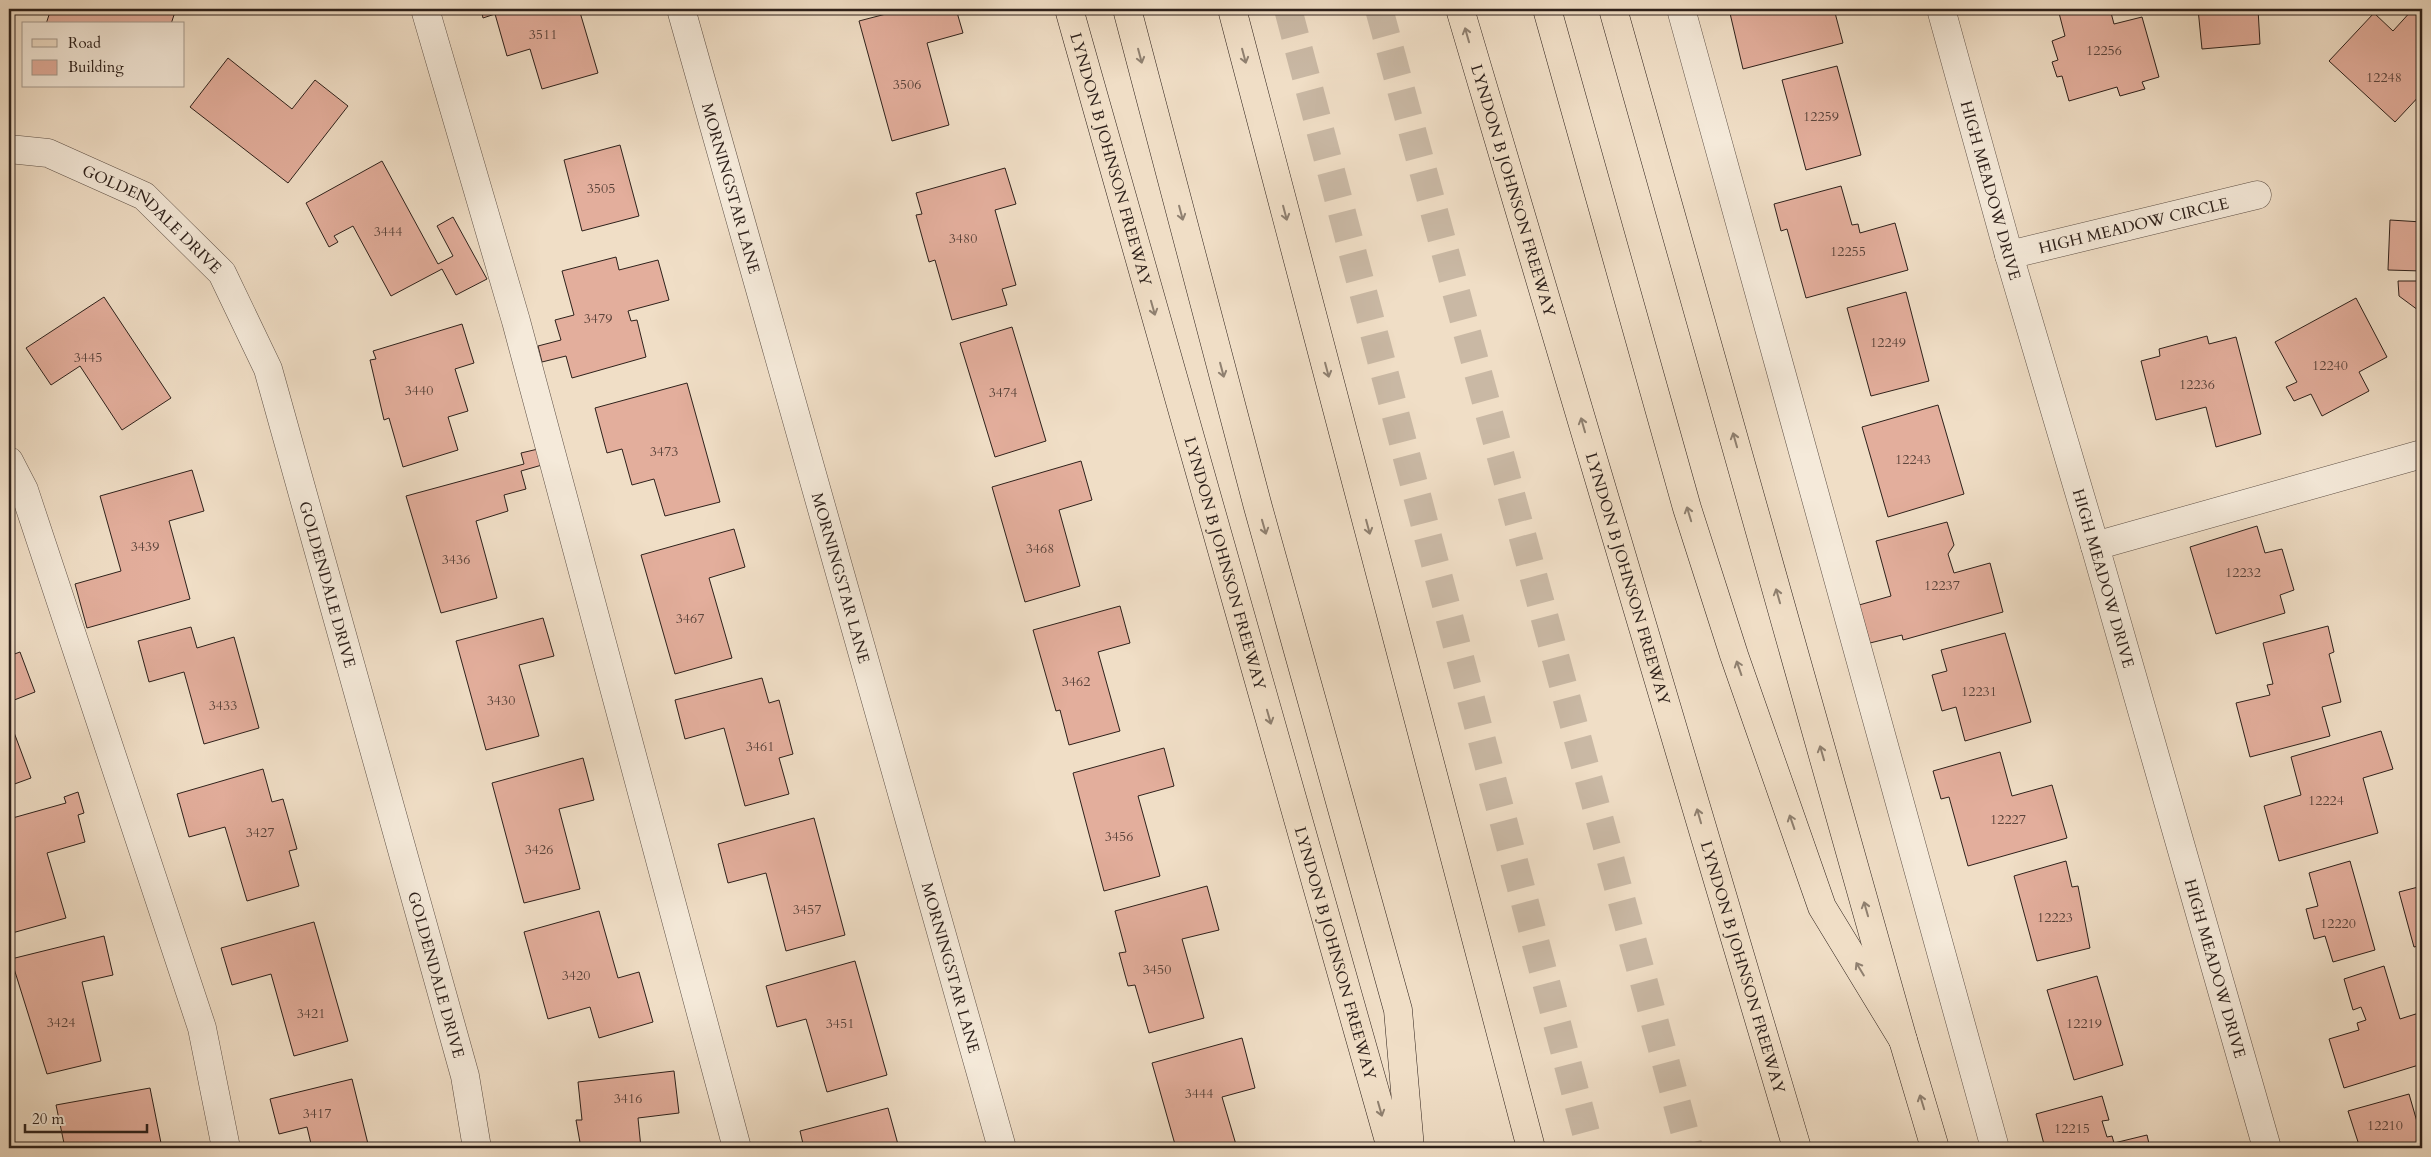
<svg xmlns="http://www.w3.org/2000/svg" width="2431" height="1157" font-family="Cardo,serif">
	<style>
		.building { fill: #e3ae9c; stroke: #2e211b }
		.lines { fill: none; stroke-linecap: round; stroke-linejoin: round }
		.highway-tunnel { stroke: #c9b8a4; stroke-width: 28; stroke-dasharray: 28 14; stroke-linecap: butt }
		.minor-casing { stroke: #5e5046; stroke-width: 29 }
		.major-casing { stroke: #2e211b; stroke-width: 29 }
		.highway-casing { stroke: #2e211b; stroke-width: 29 }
		.minor { stroke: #f5eada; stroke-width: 28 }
		.major { stroke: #f0dec6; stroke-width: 28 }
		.highway { stroke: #f0dec6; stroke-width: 28 }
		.oneway { stroke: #8f8070 }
		.labels { text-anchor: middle; stroke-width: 5; stroke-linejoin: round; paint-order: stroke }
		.number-label { font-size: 14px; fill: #5b443b }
		.street-label { font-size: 16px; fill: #2e211b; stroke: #f5eada }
	</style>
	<rect width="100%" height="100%" fill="#f0dec6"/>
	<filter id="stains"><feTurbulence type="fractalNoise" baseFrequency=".004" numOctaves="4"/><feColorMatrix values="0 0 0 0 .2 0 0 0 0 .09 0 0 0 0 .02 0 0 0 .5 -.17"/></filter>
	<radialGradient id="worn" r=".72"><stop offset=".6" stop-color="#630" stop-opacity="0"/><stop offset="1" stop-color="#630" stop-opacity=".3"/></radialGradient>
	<g class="building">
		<path d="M51,9l83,1 42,-1 -5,15h-125z"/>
		<path d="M481,9h98l19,64 -56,16 -12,-40 -23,7 -12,-42 -12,4z"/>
		<path d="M905,9h51l7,24 -36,10 22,82 -57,16 -33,-120z"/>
		<path d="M1729,9h105l9,34 -100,26z"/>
		<path d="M2073,9h37l4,15 28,-7 17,60 -17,5 3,7 -25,7 -3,-9 -48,14 -7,-25 -5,1 -5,-15 6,-2 -6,-19 13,-5 -6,-23z"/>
		<path d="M2198,9h60l2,35 -58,5z"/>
		<path d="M2413,9l9,6v78l-27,29 -66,-61 45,-48 19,18z"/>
		<path d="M228,58l64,51 23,-29 33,26 -60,77 -98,-76z"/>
		<path d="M1837,66l24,89 -55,15 -24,-90z"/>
		<path d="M620,145l19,71 -57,15 -18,-71z"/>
		<path d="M382,161l56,103 15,-8 -16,-30 16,-9 34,62 -31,16 -14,-26 -51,27 -38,-70 -19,10 4,6 -9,5 -23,-44z"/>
		<path d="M1005,168l11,36 -21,6 21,75 -14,4 5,16 -55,15 -17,-60 -6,2 -13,-47 6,-1 -6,-21z"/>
		<path d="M1841,186l11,39 6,-1 2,9 35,-10 13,47 -102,28 -19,-69 -6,2 -7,-27z"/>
		<path d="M2390,220l32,2v49l-34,-1z"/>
		<path d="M616,257l3,13 39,-10 11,40 -41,11 3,10 6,-1 9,37 -74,21 -6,-22 -24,6 -4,-16 23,-6 -6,-20 19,-5 -12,-44z"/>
		<path d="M2398,281h24v32l-23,-17z"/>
		<path d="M1906,292l23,89 -58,15 -24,-88z"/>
		<path d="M104,297l67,101 -49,32 -42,-64 -29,19 -25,-37z"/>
		<path d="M2356,298l31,59 -28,15 10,19 -47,25 -11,-22 -17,7 -8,-14 11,-5 -22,-40z"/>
		<path d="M462,324l12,39 -19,6 13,42 -20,6 10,33 -55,17 -14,-49 -5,2 -14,-60 6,-1 -3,-8z"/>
		<path d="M1012,327l34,114 -51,16 -35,-114z"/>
		<path d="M2207,336l2,8 27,-7 25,97 -45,13 -10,-40 -50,13 -15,-59 19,-5 -1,-7z"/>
		<path d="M687,383l33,119 -55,14 -11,-37 -22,6 -10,-36 -15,4 -12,-45z"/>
		<path d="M1938,405l26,89 -76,23 -26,-90z"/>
		<path d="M538,449l4,16 -21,6 5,18 -22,6 4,16 -32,10 21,77 -56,15 -35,-117 118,-32 -3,-11z"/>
		<path d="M1081,461l11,39 -33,10 21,76 -55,16 -33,-115z"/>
		<path d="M192,470l12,41 -35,10 21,78 -103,29 -12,-44 46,-13 -21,-75z"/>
		<path d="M1947,522l7,23 -6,9 6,19 36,-10 13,49 -100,28 -1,-5 -32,8 -11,-38 32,-9 -15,-55z"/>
		<path d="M2257,526l8,27 17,-4 12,41 -14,5 5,18 -69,21 -26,-87z"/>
		<path d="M734,529l11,38 -36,11 23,80 -57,16 -34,-119z"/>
		<path d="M1120,606l10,37 -32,9 22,79 -51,14 -9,-35 -4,1 -23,-81z"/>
		<path d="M543,618l11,38 -35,9 20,71 -53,14 -30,-109z"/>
		<path d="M2328,626l6,26 -5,2 12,48 -19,5 8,29 -80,21 -14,-54 34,-8 -3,-10 6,-1 -10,-41z"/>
		<path d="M191,627l6,21 37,-11 25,91 -55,16 -20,-72 -35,10 -11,-41z"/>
		<path d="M2005,633l26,89 -66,19 -9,-34 -14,4 -10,-36 15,-4 -6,-21z"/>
		<path d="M20,652l15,40 -26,10v-46z"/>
		<path d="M762,678l7,25 10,-3 14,54 -14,4 10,36 -44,12 -21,-78 -39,11 -10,-39z"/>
		<path d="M9,719l22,59 -22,8z"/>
		<path d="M2381,731l12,38 -30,9 15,55 -99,28 -15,-55 37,-11 -10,-38z"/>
		<path d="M1164,748l10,38 -36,10 22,80 -56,15 -31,-118z"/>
		<path d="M2000,752l12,44 40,-11 15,53 -99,28 -19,-69 -8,2 -8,-28z"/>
		<path d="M583,758l11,42 -35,9 21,80 -56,14 -32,-120z"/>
		<path d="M263,769l9,33 11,-3 14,50 -8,2 10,35 -52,15 -22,-74 -36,10 -12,-43z"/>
		<path d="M78,792l6,21 -6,2 7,27 -38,11 19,65 -54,15 -3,-12v-102l57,-16 -2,-6z"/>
		<path d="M814,818l31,117 -59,16 -20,-78 -38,10 -10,-39z"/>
		<path d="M2066,861l6,26 6,-1 12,62 -53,13 -23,-85z"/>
		<path d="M2350,861l25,89 -42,12 -8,-26 -11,3 -8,-30 12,-3 -9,-33z"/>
		<path d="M1207,886l12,44 -37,9 22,79 -55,15 -14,-48 -7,1 -9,-33 7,-1 -11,-41z"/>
		<path d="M2422,886v59l-8,2 -15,-55z"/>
		<path d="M599,911l19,67 21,-6 14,50 -54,16 -9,-31 -42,12 -24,-87z"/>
		<path d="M314,922l34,119 -54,15 -23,-82 -39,11 -11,-37z"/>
		<path d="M104,936l9,39 -31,7 19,79 -54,13 -36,-115z"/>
		<path d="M855,961l32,114 -60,17 -21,-73 -29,8 -11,-41z"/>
		<path d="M2384,966l16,53 22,-7v52l-78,24 -15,-49 30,-9 -2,-7 9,-3 -5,-13 -8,3 -9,-31z"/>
		<path d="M2097,976l26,89 -49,15 -27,-90z"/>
		<path d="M1242,1038l13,50 -33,9 15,51h-61l-24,-85z"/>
		<path d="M674,1071l5,42 -41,5 3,30h-60l-5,-28h6l-4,-38z"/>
		<path d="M352,1079l17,69h-57l-5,-21 -28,7 -9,-35z"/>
		<path d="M150,1088l12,60h-97l-9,-43z"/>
		<path d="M2409,1094l13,45v9h-62l-12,-37z"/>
		<path d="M2102,1096l7,24 -7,1 5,16 5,-1 2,7 33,-8 3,13h-105l-9,-34z"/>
		<path d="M888,1108l11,40h-95l-4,-17z"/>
	</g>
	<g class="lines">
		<g class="highway-tunnel">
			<path d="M1288,9l302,1139"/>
			<path d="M1379,9l310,1139"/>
		</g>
		<g class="minor-casing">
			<g id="minor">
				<path d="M425,9l91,312 221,827"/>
				<path id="s1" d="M681,9l321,1139"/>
				<path d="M1681,9l314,1139"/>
				<path id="s2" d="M1941,9l68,246 86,291 172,602"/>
				<path id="s3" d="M9,149l39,4 96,43 78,77 46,96 197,707 12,72"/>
				<path id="s4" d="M2009,255l248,-60"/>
				<path d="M9,461l15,29 178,538 24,120"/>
				<path d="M2095,546l327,-92"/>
			</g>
		</g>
		<g class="major-casing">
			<g id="major">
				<path id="s5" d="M1069,9l322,1139"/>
				<path d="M1613,9l290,1031 32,108"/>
			</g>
		</g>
		<g class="highway-casing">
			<g id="highway">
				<path d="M1127,9l131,498 140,503 12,138"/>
				<path d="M1232,9l299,1139"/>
				<path id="s6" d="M1460,9l337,1139"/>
				<path d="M1547,9l140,499 47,147 88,252 81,133"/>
			</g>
		</g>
		<use href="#minor" class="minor"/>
		<use href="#major" class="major"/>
		<use href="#highway" class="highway"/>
	</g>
	<defs><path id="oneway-shaft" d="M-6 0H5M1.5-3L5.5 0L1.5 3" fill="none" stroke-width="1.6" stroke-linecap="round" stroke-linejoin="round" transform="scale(1.25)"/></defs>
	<g class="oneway">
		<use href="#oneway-shaft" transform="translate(1467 35) rotate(-106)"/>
		<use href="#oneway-shaft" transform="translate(1140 56) rotate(75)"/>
		<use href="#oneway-shaft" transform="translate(1244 56) rotate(75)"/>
		<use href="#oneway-shaft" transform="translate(1181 213) rotate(75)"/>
		<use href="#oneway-shaft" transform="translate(1285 213) rotate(75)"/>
		<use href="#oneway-shaft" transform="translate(1153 308) rotate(74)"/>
		<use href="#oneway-shaft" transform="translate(1222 370) rotate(75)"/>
		<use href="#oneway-shaft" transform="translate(1327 370) rotate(75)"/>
		<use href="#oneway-shaft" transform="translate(1583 425) rotate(-106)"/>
		<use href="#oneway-shaft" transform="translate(1735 440) rotate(-106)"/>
		<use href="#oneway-shaft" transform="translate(1689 514) rotate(-107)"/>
		<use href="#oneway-shaft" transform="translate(1264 527) rotate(74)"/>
		<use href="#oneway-shaft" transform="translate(1368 527) rotate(75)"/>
		<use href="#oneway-shaft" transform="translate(1778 596) rotate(-106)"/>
		<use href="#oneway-shaft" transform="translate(1739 668) rotate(-109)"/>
		<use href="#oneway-shaft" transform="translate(1269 717) rotate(74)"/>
		<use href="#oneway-shaft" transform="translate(1822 753) rotate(-106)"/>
		<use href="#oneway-shaft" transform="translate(1699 816) rotate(-106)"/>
		<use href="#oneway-shaft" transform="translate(1792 822) rotate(-109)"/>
		<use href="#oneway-shaft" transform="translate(1866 909) rotate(-106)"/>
		<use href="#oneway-shaft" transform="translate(1860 969) rotate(-121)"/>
		<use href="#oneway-shaft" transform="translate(1922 1102) rotate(-107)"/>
		<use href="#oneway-shaft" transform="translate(1380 1109) rotate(74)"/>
	</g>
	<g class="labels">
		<g class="number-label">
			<text x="543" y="39">3511</text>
			<text x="2104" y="55">12256</text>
			<text x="2384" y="82">12248</text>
			<text x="907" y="89">3506</text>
			<text x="1821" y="121">12259</text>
			<text x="601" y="193">3505</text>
			<text x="388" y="236">3444</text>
			<text x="963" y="243">3480</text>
			<text x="1848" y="256">12255</text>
			<text x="598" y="323">3479</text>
			<text x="1888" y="347">12249</text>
			<text x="88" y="362">3445</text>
			<text x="2330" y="370">12240</text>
			<text x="2197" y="389">12236</text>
			<text x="419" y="395">3440</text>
			<text x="1003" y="397">3474</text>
			<text x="664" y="456">3473</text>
			<text x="1913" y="464">12243</text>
			<text x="145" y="551">3439</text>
			<text x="1040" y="553">3468</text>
			<text x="456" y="564">3436</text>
			<text x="2243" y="577">12232</text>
			<text x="1942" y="590">12237</text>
			<text x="690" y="623">3467</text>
			<text x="1076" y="686">3462</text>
			<text x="1979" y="696">12231</text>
			<text x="501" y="705">3430</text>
			<text x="223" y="710">3433</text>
			<text x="760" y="751">3461</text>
			<text x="2326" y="805">12224</text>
			<text x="2008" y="824">12227</text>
			<text x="260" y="837">3427</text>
			<text x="1119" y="841">3456</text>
			<text x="539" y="854">3426</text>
			<text x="807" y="914">3457</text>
			<text x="2055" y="922">12223</text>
			<text x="2338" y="928">12220</text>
			<text x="1157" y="974">3450</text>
			<text x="576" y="980">3420</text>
			<text x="311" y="1018">3421</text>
			<text x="61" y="1027">3424</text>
			<text x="840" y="1028">3451</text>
			<text x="2084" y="1028">12219</text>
			<text x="1199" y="1098">3444</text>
			<text x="628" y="1103">3416</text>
			<text x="317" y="1118">3417</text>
			<text x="2385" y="1130">12210</text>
			<text x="2072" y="1133">12215</text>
		</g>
		<g class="street-label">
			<text dy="6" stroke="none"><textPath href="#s5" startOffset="156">LYNDON B JOHNSON FREEWAY</textPath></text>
			<text dy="6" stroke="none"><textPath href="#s1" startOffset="186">MORNINGSTAR LANE</textPath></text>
			<text dy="6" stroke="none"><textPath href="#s6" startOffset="189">LYNDON B JOHNSON FREEWAY</textPath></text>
			<text dy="6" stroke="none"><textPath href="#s2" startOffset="188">HIGH MEADOW DRIVE</textPath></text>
			<text dy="6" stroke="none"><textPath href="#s3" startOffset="164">GOLDENDALE DRIVE</textPath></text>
			<text dy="6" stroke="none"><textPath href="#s4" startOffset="128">HIGH MEADOW CIRCLE</textPath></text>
			<text dy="6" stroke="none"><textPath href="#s5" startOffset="576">LYNDON B JOHNSON FREEWAY</textPath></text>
			<text dy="6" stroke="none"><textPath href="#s6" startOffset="594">LYNDON B JOHNSON FREEWAY</textPath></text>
			<text dy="6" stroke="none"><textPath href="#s2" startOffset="592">HIGH MEADOW DRIVE</textPath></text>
			<text dy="6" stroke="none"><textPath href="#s1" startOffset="591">MORNINGSTAR LANE</textPath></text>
			<text dy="6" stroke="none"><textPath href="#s3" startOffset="584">GOLDENDALE DRIVE</textPath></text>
			<text dy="6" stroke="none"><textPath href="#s5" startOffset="981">LYNDON B JOHNSON FREEWAY</textPath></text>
			<text dy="6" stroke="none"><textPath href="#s6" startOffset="999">LYNDON B JOHNSON FREEWAY</textPath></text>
			<text dy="6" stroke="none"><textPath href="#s1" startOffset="996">MORNINGSTAR LANE</textPath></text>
			<text dy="6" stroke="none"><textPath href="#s2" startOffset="998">HIGH MEADOW DRIVE</textPath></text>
			<text dy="6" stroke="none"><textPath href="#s3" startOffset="989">GOLDENDALE DRIVE</textPath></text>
		</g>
	</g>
	<rect width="2431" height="1157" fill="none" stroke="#f0dec6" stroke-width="30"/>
	<rect x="10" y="10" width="2411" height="1137" fill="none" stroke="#2e211b" stroke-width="2.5"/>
	<rect x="15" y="15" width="2401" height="1127" fill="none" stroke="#2e211b"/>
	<rect x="22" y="22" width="162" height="65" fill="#f5eada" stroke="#a59a8e"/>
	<rect x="32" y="39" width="25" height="8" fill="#f0dec6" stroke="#a59a8e"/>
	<text x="68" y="48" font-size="15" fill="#2e211b">Road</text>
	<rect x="32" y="60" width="25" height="15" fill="#e3ae9c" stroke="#a59a8e"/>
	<text x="68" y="72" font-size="15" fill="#2e211b">Building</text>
	<path d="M25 1124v8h122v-8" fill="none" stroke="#2e211b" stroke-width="2.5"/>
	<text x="32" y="1124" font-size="15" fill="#2e211b" stroke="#f5eada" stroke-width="4" paint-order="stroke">20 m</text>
	<rect width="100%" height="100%" filter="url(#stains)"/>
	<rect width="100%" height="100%" fill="url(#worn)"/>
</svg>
